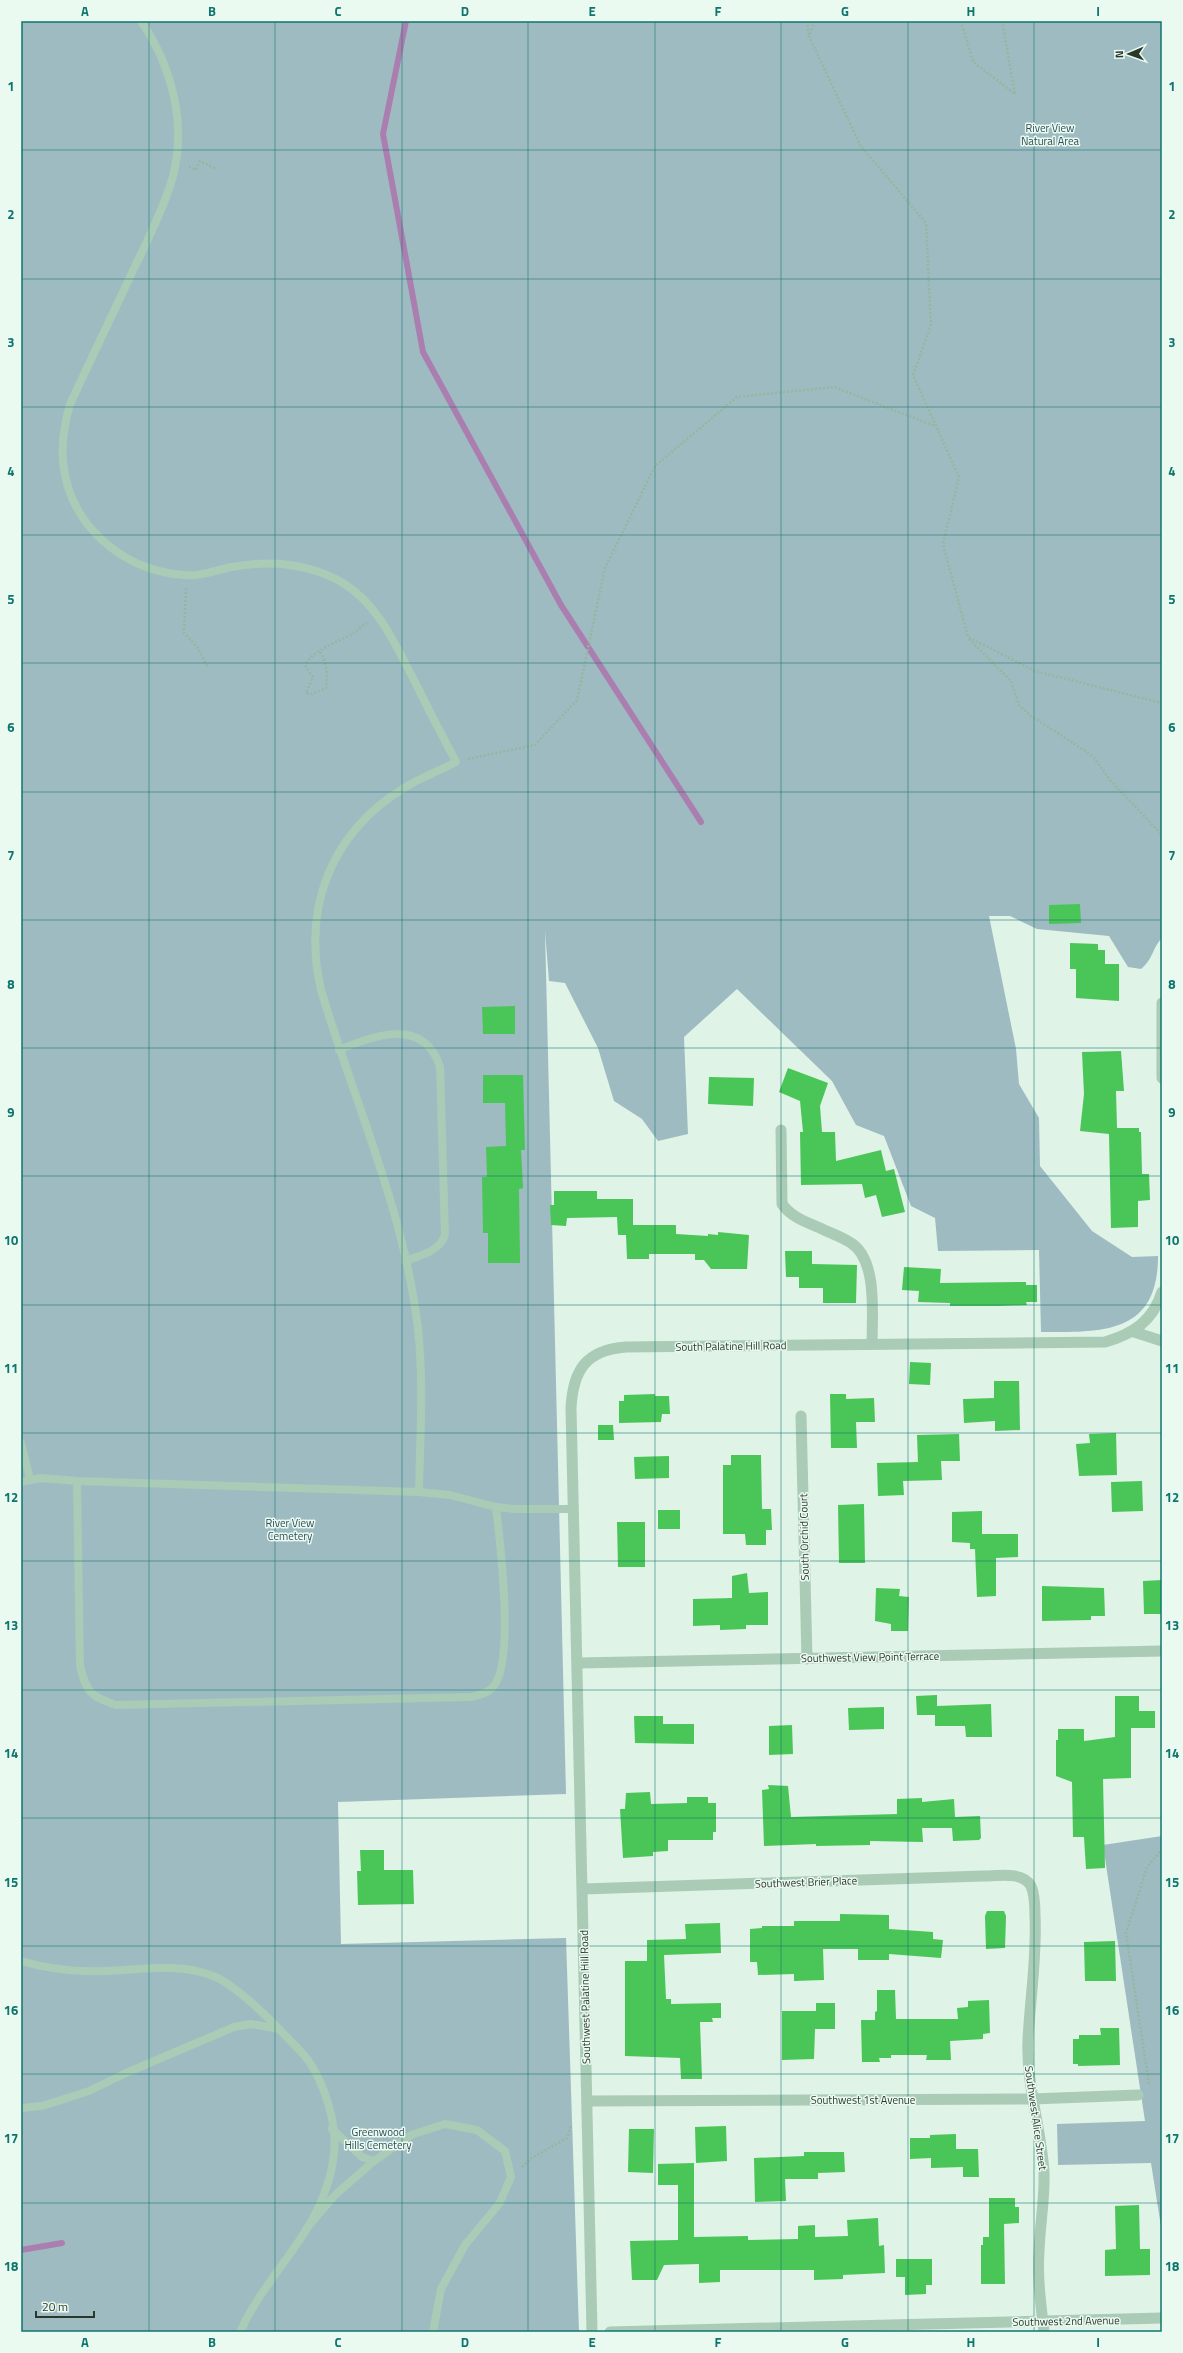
<svg xmlns="http://www.w3.org/2000/svg" width="1183" height="2353" font-family="'Titillium Web',sans-serif">
	<style>
		.green { fill: #9ebbc2 }
		.lines { fill: none; stroke-linecap: round; stroke-linejoin: round }
		.stream { stroke: #ab7eb0; stroke-width: 6 }
		.building { fill: #4ac557 }
		.path { stroke: #94b79e; stroke-width: 2.5; stroke-dasharray: 2 2; stroke-linecap: butt }
		.service { stroke: #aacbb5; stroke-width: 8 }
		.minor { stroke: #aacbb5; stroke-width: 11 }
		.tertiary { stroke: #aacbb5; stroke-width: 11 }
		.grid { fill: none; stroke: #0f766e; stroke-width: 1; stroke-opacity: 0.55 }
		.labels { text-anchor: middle; stroke-width: 3; stroke-linejoin: round; paint-order: stroke }
		.park-label { font-size: 11px; fill: #2d4d57; stroke: #ebfaf1 }
		.street-label { font-size: 11px; fill: #2a382c; stroke: #ebfaf1 }
		.neatline { fill: none; stroke: #0f766e; stroke-width: 1.5 }
		.grid-label { font-size: 13px; text-anchor: middle; font-weight: bold; fill: #0f766e }
	</style>
	<rect width="100%" height="100%" fill="#dff3e6"/>
	<g class="green">
		<path d="M21,21h1141v917c-10,10 -8,20 -21,31l-13,-2 -19,-31 -72,-7 -27,-13h-21l27,133 3,35 20,34 1,48 52,65 40,26 26,-1c0,79 -56,76 -117,76l-2,-82 -101,1 -3,-33 -24,-12 -27,-70 -28,-11 -24,-44 -95,-92 -53,48 4,97 -30,7 -16,-22 -28,-18 -16,-53 -33,-65 -16,-2 -4,-50 21,863 -228,8 3,142 225,-6 13,394h-558z"/>
		<path d="M1162,1836v397l-11,-70 -93,2 -1,-41 88,-3 -42,-276z"/>
	</g>
	<g class="lines">
		<g class="stream">
			<path d="M406,21l-23,113 40,218 138,253 140,217"/>
			<path d="M21,2250l41,-7"/>
		</g>
	</g>
	<g class="building">
		<path d="M1080,904l1,19 -32,1v-19z"/>
		<path d="M1070,943l28,1v6h7v14h14v37l-43,-3v-29h-6z"/>
		<path d="M515,1006v28h-32l-1,-27z"/>
		<path d="M1121,1051l3,40h-8l1,37h22v4h2l1,42h7l1,26 -12,1v26l-27,1 -2,-94 -29,-3 4,-37 -2,-42z"/>
		<path d="M788,1068l40,15 -8,23 2,26h13l1,29 45,-11 5,21 8,-2 11,43 -23,5 -6,-22 -11,3 -3,-14 -61,1 -1,-53h3l-3,-31 -21,-9z"/>
		<path d="M483,1075h40l2,75h-4l2,38 -4,1 1,74h-32v-30h-5l-1,-56h5l-1,-30 20,-1 -1,-43h-22z"/>
		<path d="M709,1077l45,1 -1,28 -45,-2z"/>
		<path d="M554,1191h43v8h36v26h43v9l32,2v-2l10,1v-3l31,3 -2,34h-36l-7,-9h-9v-6h-46v5h-22l-1,-24h-8l-1,-18 -50,1 -1,8 -15,-1 -1,-20h4z"/>
		<path d="M785,1251h27v13l45,1 -1,38h-33v-15h-24v-11h-13z"/>
		<path d="M904,1267l37,2 -1,14 86,-1v3h11v17h-11l1,3 -28,1h-49v-3l-32,-1 1,-11 -17,-1z"/>
		<path d="M910,1362l21,1 -1,22 -21,-1z"/>
		<path d="M994,1381h25l1,49 -25,1v-10l-31,2 -1,-24 31,-1z"/>
		<path d="M655,1394v2h14l1,18h-8l-1,8 -42,1v-22h5v-6z"/>
		<path d="M830,1394h16v5l28,-1 1,24h-19l1,26h-26z"/>
		<path d="M598,1425h15l1,15h-16z"/>
		<path d="M1116,1433l1,42 -38,1 -3,-32 14,-1 -1,-9z"/>
		<path d="M959,1434l1,27h-19l1,19 -39,1 1,14 -26,1 -1,-33 41,-1 -1,-27z"/>
		<path d="M731,1455h30l1,54h9l1,21h-6v15h-20l-1,-11h-22v-69h8z"/>
		<path d="M669,1456v22l-34,1 -1,-22z"/>
		<path d="M1142,1481l1,30 -31,1 -1,-30z"/>
		<path d="M864,1504l1,59h-26l-1,-58z"/>
		<rect x="658" y="1510" width="22" height="19"/>
		<path d="M982,1511v23h36v23l-22,1v38l-19,1 -2,-48h-5v-6l-18,-1v-30z"/>
		<path d="M617,1522h28v45h-27z"/>
		<path d="M747,1573l2,20 19,-1v33h-22v4l-26,1v-5l-27,1v-27l39,-1v-22z"/>
		<path d="M1162,1580v34h-18l-1,-33z"/>
		<path d="M1042,1586l62,2 1,28h-14v4l-49,1z"/>
		<path d="M876,1588l24,1 -1,7 10,1 -1,34h-17v-7l-16,-3z"/>
		<path d="M937,1695v11l54,-2 1,33h-26l-1,-11h-30v-11h-18l-1,-19z"/>
		<path d="M1115,1696h24v15h16v17h-24v50l-28,1 2,89 -19,1 -2,-32h-11l-1,-55 -16,-6v-36h2v-11h26v12l31,-4z"/>
		<path d="M884,1707v22l-35,1 -1,-22z"/>
		<path d="M634,1716h29v8h31v20l-59,-1z"/>
		<path d="M792,1725l1,29 -24,1v-29z"/>
		<path d="M768,1785l20,1 3,31 106,-3v-15l25,-1v4l32,-3 1,18 25,-1 1,22 -2,2 -26,1 -1,-13h-30l1,14 -53,-1v4l-54,1v-2l-52,2 -2,-56 7,-1z"/>
		<path d="M650,1792l1,12 36,-1v-6h21v6h8v29h-3v8h-45v11l-15,1v4l-30,2 -3,-49h5l1,-16z"/>
		<path d="M360,1850h24v20h29l1,34 -56,1 -1,-34h4z"/>
		<path d="M987,1911h17l2,5 -1,32 -19,1 -1,-33z"/>
		<path d="M840,1914l49,1v14l44,3v7l10,1 -2,18 -52,-4v6h-31v-11h-35l1,31 -30,1v-7l-36,1 -1,-13h-7v-33l12,-1v-2h32v-5h46z"/>
		<path d="M720,1923l1,30 -57,2 2,44h5v5l50,-1v15h-9l1,4h-13l2,57h-21l-1,-21 -55,-2v-95h22v-21l39,-1 -1,-15z"/>
		<path d="M1115,1941l1,40h-31l-1,-39z"/>
		<path d="M877,1990h18l1,29h62l-1,-11 11,-1v-6l21,-1 1,33 -7,1v5l-33,2 1,19h-25l1,-5h-36v3h-12l1,4h-18l-1,-42h14v-8l2,-1z"/>
		<path d="M816,2003h19v26h-20l-1,30 -32,1v-49h34z"/>
		<path d="M1100,2028h19l1,37 -42,1v-2h-5v-25h6v-4h22z"/>
		<path d="M726,2126l1,35 -31,2 -1,-36z"/>
		<path d="M629,2129h25l-1,44 -25,-1z"/>
		<path d="M956,2134v15h22l1,28h-16v-10l-32,1v-10l-21,1v-21h20v-3z"/>
		<path d="M804,2152h40l1,20 -27,1v6h-33l1,22 -31,1 -1,-44 50,-2z"/>
		<path d="M694,2163v74l54,-1v4l50,-1v-13l17,-1v12l33,-1 -1,-16 31,-2 1,28 5,-1 1,28 -42,2v4l-29,1v-10h-94v12l-21,1v-19l-35,1 -7,15h-25l-2,-39 48,-1v-55h-20v-21z"/>
		<path d="M989,2198h26v9h4v16l-15,1 1,60h-24v-39h2v-8h6z"/>
		<path d="M1139,2205l1,44h10v26l-45,1v-26l11,-1 -1,-43z"/>
		<path d="M896,2259h36v26h-6v9l-21,1v-18h-9z"/>
	</g>
	<g class="lines">
		<g class="path">
			<path d="M807,21l2,15"/>
			<path d="M815,21l-6,15 51,109 66,78 5,102 -18,50 46,102 -16,67 25,93 67,34 127,32"/>
			<path d="M961,21l12,41 42,32 -13,-73"/>
			<path d="M189,167l7,3 4,-9 16,8"/>
			<path d="M186,588l-2,45 14,15 10,20"/>
			<path d="M969,639l42,42 8,24 12,11 53,34 10,8 17,23 51,54"/>
			<path d="M320,652c7,9 8,25 6,36l-14,6 -6,-1 7,-16 -7,-10c-2,-13 36,-27 46,-33 5,-3 10,-8 15,-11"/>
			<path d="M468,759l67,-14 42,-45 28,-132 50,-102 82,-69 97,-10 101,39"/>
			<path d="M1149,2084l-23,-151 21,-66 15,-18"/>
			<path d="M522,2167l8,-8 37,-21 4,-12"/>
		</g>
		<g class="service">
			<path d="M141,21c32,47 47,107 30,162 -10,32 -27,64 -41,94 -20,43 -40,85 -60,127 -5,18 -9,38 -7,58 6,63 59,108 120,113 17,2 33,-5 49,-8 38,-7 76,-4 111,16 36,22 53,63 72,99 13,27 27,53 41,80 -17,9 -36,16 -52,26 -73,45 -102,119 -83,202 33,111 84,223 97,339 6,54 2,109 1,163"/>
			<path d="M339,1050c35,-15 85,-33 101,17l5,168c-6,17 -24,20 -40,26"/>
			<path d="M21,1443l9,36"/>
			<path d="M77,1481l3,185c7,27 10,30 36,39l355,-8c8,-2 17,-4 22,-10 22,-24 7,-146 3,-180"/>
			<path d="M21,1482l20,-4 36,3 342,11 31,3 46,12 19,2h59"/>
			<path d="M21,1961c27,8 56,11 84,10 35,-1 74,-9 108,5 19,7 52,38 66,53l-28,-5 -17,3 -108,46 -37,18 -47,15 -21,2"/>
			<path d="M332,2129l30,28 12,4"/>
			<path d="M306,2229l30,-35 38,-33 37,-26 34,-11 32,6 28,21 6,26 -12,27 -34,41 -24,44 -8,43"/>
			<path d="M240,2332c17,-38 45,-68 66,-102 14,-22 26,-51 28,-77 3,-30 -9,-68 -26,-93 -8,-11 -20,-21 -29,-31"/>
		</g>
		<g class="minor">
			<path d="M781,1130l1,74c9,13 24,18 38,24 10,5 22,9 31,15 27,17 21,73 21,101"/>
			<path d="M1134,1332l28,9"/>
			<path d="M801,1416l6,243"/>
			<path d="M579,1663l583,-12"/>
			<path d="M583,1889l400,-13c14,0 40,-5 48,10 4,9 4,21 4,30 2,43 -5,82 -7,124 -2,45 13,87 16,132 1,26 -4,52 -5,79 -2,27 2,54 5,81"/>
			<path d="M587,2101l445,-2 106,-4"/>
			<path d="M610,2332l552,-14"/>
		</g>
		<g class="tertiary">
			<path d="M1162,1003v75"/>
			<path d="M592,2332l-21,-924c2,-38 15,-58 55,-61l479,-5c28,-8 48,-21 57,-50"/>
		</g>
	</g>
	<path class="grid" d="M149,21v2311M275,21v2311M402,21v2311M528,21v2311M655,21v2311M781,21v2311M908,21v2311M1034,21v2311M21,150h1141M21,279h1141M21,407h1141M21,535h1141M21,663h1141M21,792h1141M21,920h1141M21,1048h1141M21,1176h1141M21,1305h1141M21,1433h1141M21,1561h1141M21,1690h1141M21,1818h1141M21,1946h1141M21,2074h1141M21,2203h1141"/>
	<g class="labels">
		<g class="park-label">
			<text x="1050" y="132">River View<tspan x="1050" dy="13">Natural Area</tspan></text>
			<text x="290" y="1527">River View<tspan x="290" dy="13">Cemetery</tspan></text>
			<text x="378" y="2136">Greenwood<tspan x="378" dy="13">Hills Cemetery</tspan></text>
		</g>
		<g class="street-label">
			<text transform="translate(731 1346) rotate(-1)" y="4">South Palatine Hill Road</text>
			<text transform="translate(804 1537) rotate(-91)" y="4">South Orchid Court</text>
			<text transform="translate(870 1657) rotate(-1)" y="4">Southwest View Point Terrace</text>
			<text transform="translate(806 1882) rotate(-2)" y="4">Southwest Brier Place</text>
			<text transform="translate(585 1997) rotate(-91)" y="4">Southwest Palatine Hill Road</text>
			<text x="863" y="2104">Southwest 1st Avenue</text>
			<text transform="translate(1036 2118) rotate(82)" y="4">Southwest Alice Street</text>
			<text transform="translate(1066 2321) rotate(-1)" y="4">Southwest 2nd Avenue</text>
		</g>
	</g>
	<rect width="1183" height="2353" fill="none" stroke="#ebfaf1" stroke-width="44"/>
	<g transform="translate(1129 54) rotate(268)" stroke="#ebfaf1" stroke-width="3" paint-order="stroke">
	<path d="M0-3L7 15L0 10L-7 15Z" fill="#2a382c"/>
	<text y="-6" font-size="11" font-weight="bold" text-anchor="middle" fill="#2a382c">N</text>
	</g>
	<path d="M36 2311v6h58v-6" fill="none" stroke="#2a382c" stroke-width="2"/>
	<text x="42" y="2311" font-size="12" fill="#2a382c" stroke="#ebfaf1" stroke-width="3" paint-order="stroke">20 m</text>
	<rect x="22" y="22" width="1139" height="2309" class="neatline"/>
	<g class="grid-label">
		<text x="85" y="16">A</text>
		<text x="212" y="16">B</text>
		<text x="338" y="16">C</text>
		<text x="465" y="16">D</text>
		<text x="592" y="16">E</text>
		<text x="718" y="16">F</text>
		<text x="845" y="16">G</text>
		<text x="971" y="16">H</text>
		<text x="1098" y="16">I</text>
		<text x="11" y="91">1</text>
		<text x="1172" y="91">1</text>
		<text x="11" y="219">2</text>
		<text x="1172" y="219">2</text>
		<text x="11" y="347">3</text>
		<text x="1172" y="347">3</text>
		<text x="11" y="476">4</text>
		<text x="1172" y="476">4</text>
		<text x="11" y="604">5</text>
		<text x="1172" y="604">5</text>
		<text x="11" y="732">6</text>
		<text x="1172" y="732">6</text>
		<text x="11" y="860">7</text>
		<text x="1172" y="860">7</text>
		<text x="11" y="989">8</text>
		<text x="1172" y="989">8</text>
		<text x="11" y="1117">9</text>
		<text x="1172" y="1117">9</text>
		<text x="11" y="1245">10</text>
		<text x="1172" y="1245">10</text>
		<text x="11" y="1373">11</text>
		<text x="1172" y="1373">11</text>
		<text x="11" y="1502">12</text>
		<text x="1172" y="1502">12</text>
		<text x="11" y="1630">13</text>
		<text x="1172" y="1630">13</text>
		<text x="11" y="1758">14</text>
		<text x="1172" y="1758">14</text>
		<text x="11" y="1887">15</text>
		<text x="1172" y="1887">15</text>
		<text x="11" y="2015">16</text>
		<text x="1172" y="2015">16</text>
		<text x="11" y="2143">17</text>
		<text x="1172" y="2143">17</text>
		<text x="11" y="2271">18</text>
		<text x="1172" y="2271">18</text>
		<text x="85" y="2347">A</text>
		<text x="212" y="2347">B</text>
		<text x="338" y="2347">C</text>
		<text x="465" y="2347">D</text>
		<text x="592" y="2347">E</text>
		<text x="718" y="2347">F</text>
		<text x="845" y="2347">G</text>
		<text x="971" y="2347">H</text>
		<text x="1098" y="2347">I</text>
	</g>
</svg>
